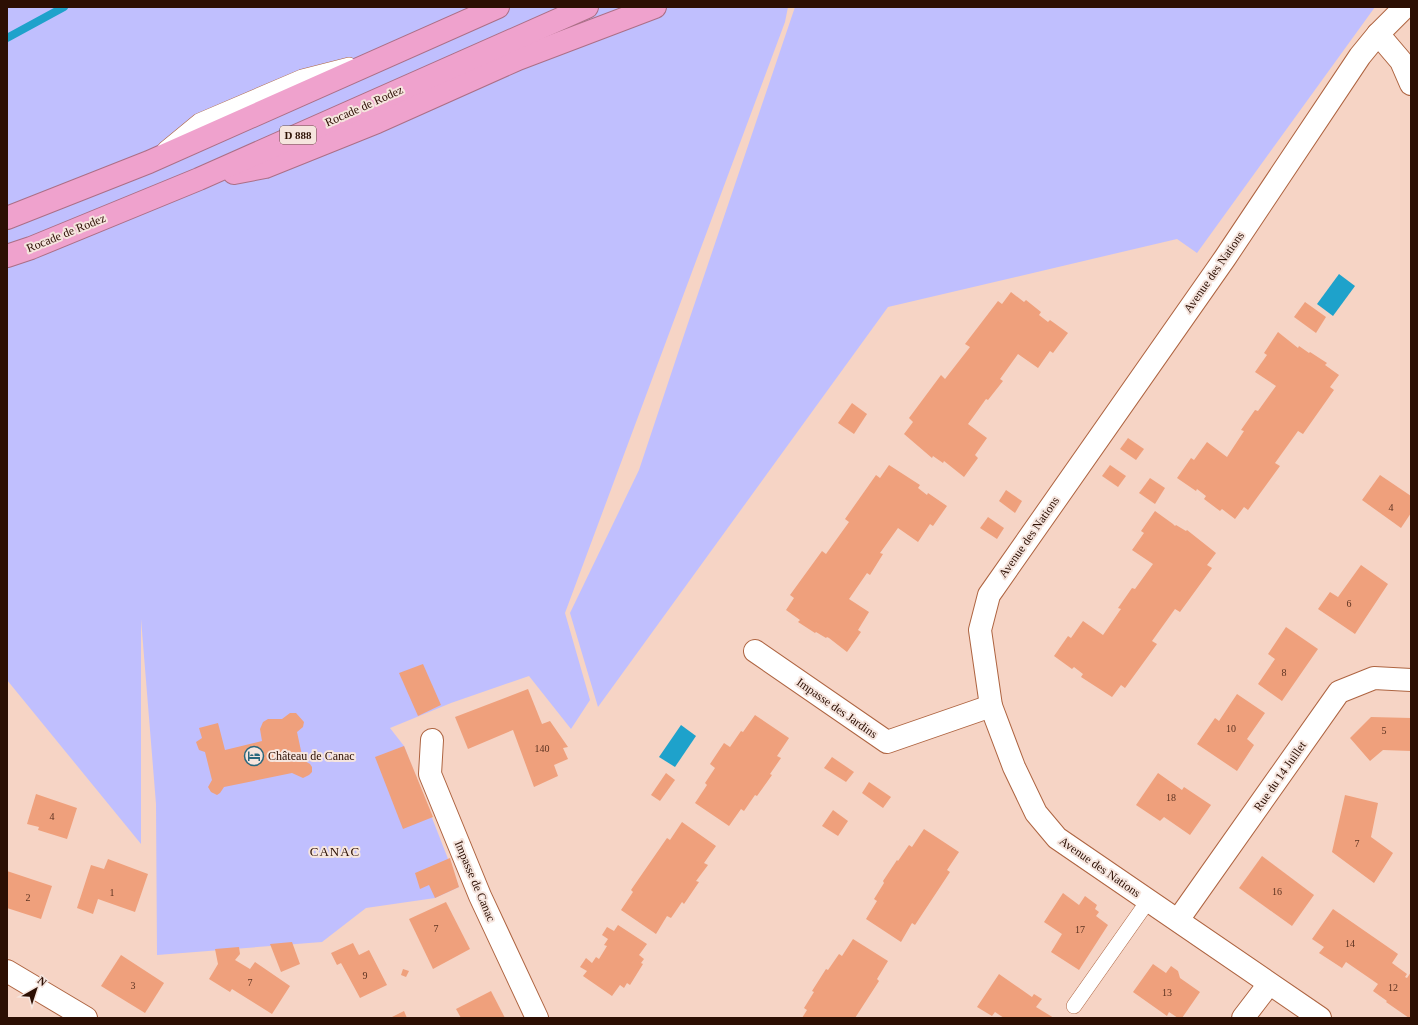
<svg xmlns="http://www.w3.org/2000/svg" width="1418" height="1025" font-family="Georgia,serif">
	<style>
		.green { fill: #c0bffe }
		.water { fill: #1ea2cb }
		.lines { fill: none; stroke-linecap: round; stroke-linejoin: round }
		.stream { stroke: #1ea2cb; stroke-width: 8 }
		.building { fill: #efa07c }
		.lane-casing { stroke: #ae6441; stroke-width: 16 }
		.street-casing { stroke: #ae6441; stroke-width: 24 }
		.highway-casing { stroke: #ab6f86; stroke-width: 24 }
		.lane { stroke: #fff; stroke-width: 15 }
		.street { stroke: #fff; stroke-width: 22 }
		.highway { stroke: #efa2cd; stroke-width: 22 }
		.labels { text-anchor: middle; stroke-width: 4; stroke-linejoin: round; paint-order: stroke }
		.number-label { font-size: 10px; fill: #5d3321 }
		.shield { fill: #f6e5de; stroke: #694f45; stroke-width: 1 }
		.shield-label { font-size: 11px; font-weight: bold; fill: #2c0f03 }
		.street-label { font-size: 12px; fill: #2c0f03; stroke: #f6e5de }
		.poi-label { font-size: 12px; fill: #2c0f03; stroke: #f6e5de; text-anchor: start }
		.neighbourhood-label { font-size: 13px; letter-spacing: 1px; fill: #2c0f03; stroke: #f6e5de }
	</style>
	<rect width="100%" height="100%" fill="#f6d4c5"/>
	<g class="green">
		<path d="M7,7h781l-3,15 -220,591 25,87 -19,29 -42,-53 -78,27 -61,25 14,18 55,141 -24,11 -69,10 -44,34 -165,13 -1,-151 -15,-185v225l-134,-164z"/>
		<path d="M795,7h580l-178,246 -20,-14 -289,68 -290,400 -28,-94 69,-143 44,-132z"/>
	</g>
	<g class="water">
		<path d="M1339,274l16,12 -22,30 -16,-12z"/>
		<path d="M681,725l15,11 -21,31 -16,-10z"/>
	</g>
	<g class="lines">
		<path class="stream" d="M7,38l57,-31"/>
	</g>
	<g class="building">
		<path d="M1011,292l13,10 2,-2 15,12 -2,3 9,7 2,-2 18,13 -15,20 -3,-2 -12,17 -20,-14 -18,25 3,2 -15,19 -2,-1 -18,25 19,14 -12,17 3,3 -14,19 -20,-16 -1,2 -10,-7 -1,2 -28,-24 9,-12 -4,-4 32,-43 4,4 25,-32 -5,-3 33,-43 4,3z"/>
		<path d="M1305,302l21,15 -10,16 -22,-16z"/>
		<path d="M1278,332l20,16 1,-2 10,7 1,-1 17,11 -2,2 14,10 -9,12 4,3 -31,44 -5,-3 -23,32 5,3 -32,44 -4,-3 -9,12 -13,-10 -2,2 -16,-12 2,-3 -9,-7 -1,2 -19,-13 14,-20 3,2 13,-18 20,15 17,-26 -3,-1 14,-20 3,1 18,-25 -21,-14 12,-17 -3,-2z"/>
		<path d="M852,403l15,11 -13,20 -16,-11z"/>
		<path d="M1128,438l16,11 -8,11 -16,-11z"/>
		<path d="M889,465l31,20 -2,3 9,7 1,-2 19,13 -14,20 -3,-2 -12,18 -20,-14 -18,25 3,1 -13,21 -3,-2 -18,26 20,13 -11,18 3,2 -14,20 -18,-14 -2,-1 -1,1 -10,-6 -1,1 -17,-11 2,-2 -14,-10 8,-12 -4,-3 32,-44 4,3 23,-32 -4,-3 31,-44 4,3z"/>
		<path d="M1110,465l16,11 -8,11 -16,-11z"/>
		<path d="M1380,475l31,21v17l-10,15 -39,-28z"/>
		<path d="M1150,478l15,10 -10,16 -16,-11z"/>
		<path d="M1006,490l16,11 -7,12 -16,-12z"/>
		<path d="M1155,511l18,13 2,2 1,-1 10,6 1,-1 29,23 -9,12 5,3 -32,44 -5,-3 -23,32 5,3 -32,44 -4,-3 -9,12 -31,-20 2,-3 -9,-7 -2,2 -18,-13 14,-20 3,2 12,-17 20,14 18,-26 -3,-1 14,-20 3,1 18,-25 -21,-14 12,-17 -3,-2z"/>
		<path d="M988,517l16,11 -7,11 -17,-11z"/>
		<path d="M1361,565l27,19 -33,50 -37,-25 12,-17 8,5z"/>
		<path d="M1286,627l32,22 -36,52 -24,-17 17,-25 -7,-5z"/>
		<path d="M423,664l18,41 -23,11 -19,-43z"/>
		<path d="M528,689l14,35 8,-3 18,26 -5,1 5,11 -14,6 4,11 -24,11 -21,-57 -45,19 -13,-32z"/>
		<path d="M1237,694l28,19 -18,26 7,6 -17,26 -40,-27 18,-26 4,3z"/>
		<path d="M290,713h6l8,9 -1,5 -6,5 6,28 7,4 2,3v5l-3,3 -6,3 -11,-5 -68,14 -4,6 -3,2 -6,-3 -3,-5 4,-7 -7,-28 -6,-2 -3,-8 6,-4 -3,-10 19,-5 7,27 37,-9 -2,-12 3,-7 5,-3h14z"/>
		<path d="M755,715l34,23 -12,18 4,2 -11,16 2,1 -15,21 -2,-1 -11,16 -3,-2 -12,17 -34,-23 12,-18 -2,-2 10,-15 -5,-4 14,-21 6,4 11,-16 2,1z"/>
		<path d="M1371,717l40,1v33l-28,-1 -13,11 -20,-23z"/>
		<path d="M404,746l29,71 -30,12 -28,-72z"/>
		<path d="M832,757l22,15 -8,10 -22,-14z"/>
		<path d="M666,773l9,7 -15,21 -9,-6z"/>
		<path d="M1158,773l24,17 2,-3 27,18 -21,30 -26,-18 -4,4 -24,-16z"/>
		<path d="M869,782l22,15 -8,11 -21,-15z"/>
		<path d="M36,794l41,14 -10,31 -29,-9 1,-3 -12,-3z"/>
		<path d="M1345,795l33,8 -7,34 22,16 -19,30 -42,-31z"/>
		<path d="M833,810l15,11 -10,15 -16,-10z"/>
		<path d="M682,822l34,24 -12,17 4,2 -12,16 3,1 -15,22 -2,-2 -11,16 -4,-2 -11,18 -35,-24 12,-18 -2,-2 36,-52 3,2z"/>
		<path d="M924,829l35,23 -12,18 3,2 -35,53 -3,-2 -11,19 -35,-23 11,-18 -3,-2 10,-16 -1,-2 14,-21 1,1 11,-16 3,2z"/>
		<path d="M1262,856l52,39 -22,31 -53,-38z"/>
		<path d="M450,858l9,29 -24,11 -6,-13 -9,4 -5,-16z"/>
		<path d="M108,859l40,15 -13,38 -37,-13 -5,15 -16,-6 14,-43 13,4z"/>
		<path d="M7,871l45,15 -11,33 -34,-11z"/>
		<path d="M1063,893l16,12 6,-9 12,9 -2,4 4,3 -3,4 12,9 -29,45 -28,-18 11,-18 -18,-12z"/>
		<path d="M446,902l24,47 -37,20 -24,-50z"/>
		<path d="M1333,909l65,45 -6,9 15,11 -2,3 2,1 4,-6v46h-2l-23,-16 1,-1 -14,-10 5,-7 -32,-22 -4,6 -23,-15 5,-6 -12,-8z"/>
		<path d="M618,925l29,19 -8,11 5,4 -3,4 2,1 -13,21 -3,-2 -3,5 -4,-3 -8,11 -29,-20 4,-5 -7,-4 6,-9 6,5 4,-6 3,2 8,-13 -3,-1 4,-6 -6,-4 5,-8 7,4z"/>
		<path d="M853,939l35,22 -11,18 2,2 -24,37h-53l5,-8 -3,-2 10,-16 -2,-1 14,-22 2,1 11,-16 3,2z"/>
		<path d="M292,942l8,22 -19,8 -11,-28z"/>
		<path d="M353,943l6,12 10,-5 18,35 -27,13 -19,-35 -4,2 -6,-12z"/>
		<path d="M239,947l1,7 -5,6 15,9 5,-7 35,24 -18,28 -40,-25 -2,3 -21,-13 9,-15 -3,-15z"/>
		<path d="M121,955l43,28 -19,30 -44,-27z"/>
		<path d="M1153,964l13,9 5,-7 7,5 2,7 20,14 -18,26h-4l-9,-6 -2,4 -34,-24z"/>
		<path d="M403,969l6,2 -3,6 -5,-2z"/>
		<path d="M999,974l33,23 2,-3 8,5 -6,8 18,11h-50l-9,-6 -3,4 -15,-9z"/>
		<path d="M491,991l14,27h-44l-5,-9z"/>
		<path d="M404,1011l3,7h-17z"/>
	</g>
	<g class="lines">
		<g class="lane-casing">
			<g id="lane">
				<path d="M165,149l34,-28 103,-44 47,-12"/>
				<path d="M1074,1006l74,-105"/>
			</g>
		</g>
		<g class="street-casing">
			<g id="street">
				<path d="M1378,34l23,27 10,23"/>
				<path d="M755,651l132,91 104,-36"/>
				<path d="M432,740l-2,34 50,122 57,122"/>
				<path d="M1178,920l161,-228 35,-14 37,2"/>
				<path d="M7,971l79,47"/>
				<path d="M1243,1018l26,-34"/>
				<path d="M1320,1018l-263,-180 -21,-25 -22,-46 -23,-61 -11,-76 9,-35 236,-337 135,-202 18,-22 27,-27"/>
			</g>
		</g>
		<g class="highway-casing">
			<g id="highway">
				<path d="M234,173l31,-6 112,-45 141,-63 137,-52"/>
				<path d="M7,218l142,-56 349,-155"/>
				<path d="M7,256l24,-8 168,-69 388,-172"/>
			</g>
		</g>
		<use href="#lane" class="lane"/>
		<use href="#street" class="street"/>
		<use href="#highway" class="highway"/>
	</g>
	<defs>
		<g id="hotel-ring" transform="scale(1)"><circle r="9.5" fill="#f6e5de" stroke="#2a687e" stroke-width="1.5"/><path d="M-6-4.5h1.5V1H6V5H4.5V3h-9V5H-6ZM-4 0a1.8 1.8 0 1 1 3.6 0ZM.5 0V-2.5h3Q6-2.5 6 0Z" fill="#2a687e"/></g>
	</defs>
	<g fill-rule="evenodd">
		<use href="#hotel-ring" x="254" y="756"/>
	</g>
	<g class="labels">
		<g class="number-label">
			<text x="1391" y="511">4</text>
			<text x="1349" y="607">6</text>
			<text x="1284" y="676">8</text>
			<text x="1231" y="732">10</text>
			<text x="1384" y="734">5</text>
			<text x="542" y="752">140</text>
			<text x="1171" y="801">18</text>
			<text x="52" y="820">4</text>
			<text x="1357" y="847">7</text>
			<text x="1277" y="895">16</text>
			<text x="112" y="896">1</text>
			<text x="28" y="901">2</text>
			<text x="436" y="932">7</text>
			<text x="1080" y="933">17</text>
			<text x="1350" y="947">14</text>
			<text x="365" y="979">9</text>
			<text x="250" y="986">7</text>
			<text x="133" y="989">3</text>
			<text x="1393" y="991">12</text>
			<text x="1167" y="996">13</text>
		</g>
		<rect class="shield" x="280" y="126" width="36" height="18" rx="3"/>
		<g class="shield-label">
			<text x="298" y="139">D 888</text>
		</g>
		<g class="street-label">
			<text transform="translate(364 106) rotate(-24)" y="4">Rocade de Rodez</text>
			<text transform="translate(66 233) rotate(-22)" y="4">Rocade de Rodez</text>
			<text transform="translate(1214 272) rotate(-55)" y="4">Avenue des Nations</text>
			<text transform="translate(1029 537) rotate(-55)" y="4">Avenue des Nations</text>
			<text transform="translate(837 708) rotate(35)" y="4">Impasse des Jardins</text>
			<text transform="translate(1280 776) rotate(-55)" y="4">Rue du 14 Juillet</text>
			<text transform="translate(1100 867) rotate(35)" y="4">Avenue des Nations</text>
			<text transform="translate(475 881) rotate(67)" y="4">Impasse de Canac</text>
		</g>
		<g class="poi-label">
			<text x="268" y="760">Château de Canac</text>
		</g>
		<g class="neighbourhood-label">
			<text x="335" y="856">CANAC</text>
		</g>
	</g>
	<rect width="1418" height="1025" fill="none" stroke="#2c0f03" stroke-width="16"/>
	<g transform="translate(36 989) rotate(39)" stroke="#f6e5de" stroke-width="3" paint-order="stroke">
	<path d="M0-3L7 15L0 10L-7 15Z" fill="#2c0f03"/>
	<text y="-6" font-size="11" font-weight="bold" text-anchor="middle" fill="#2c0f03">N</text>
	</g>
</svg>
